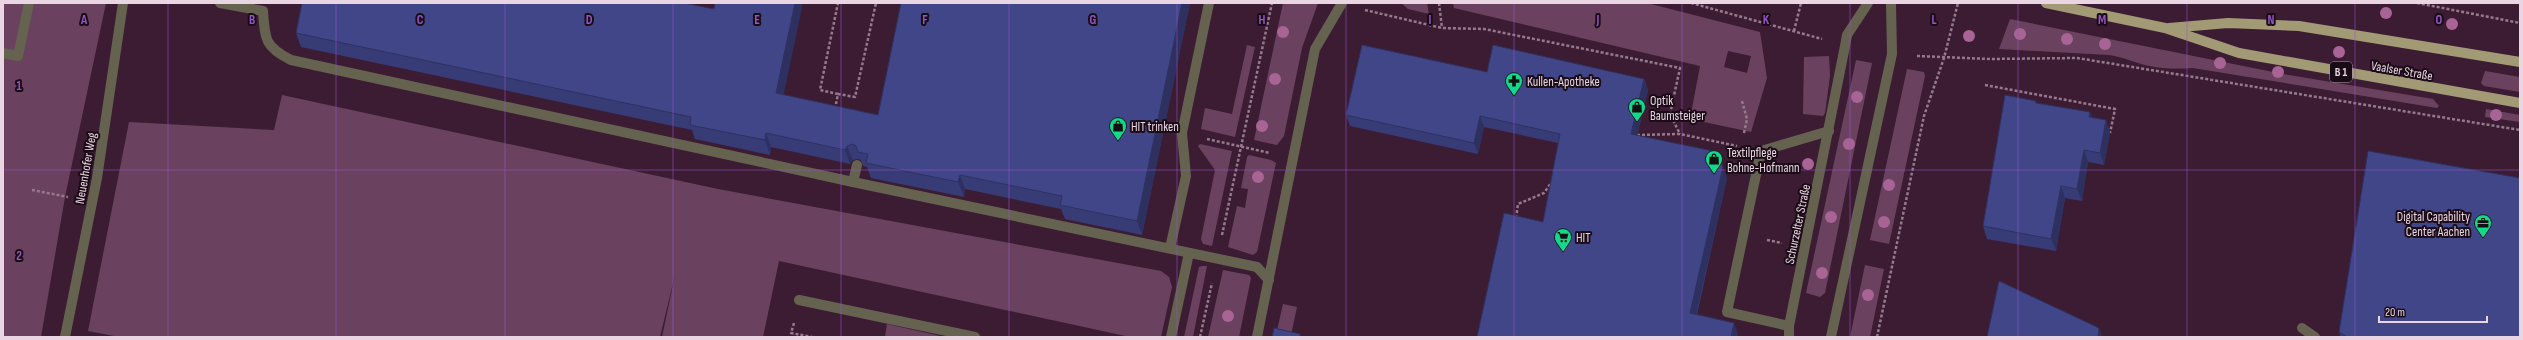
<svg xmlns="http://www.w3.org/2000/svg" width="2523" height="340" font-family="'Sofia Sans Condensed',sans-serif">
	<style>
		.green { fill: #6a425f; fill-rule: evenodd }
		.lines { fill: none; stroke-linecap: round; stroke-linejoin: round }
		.path { stroke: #947a8c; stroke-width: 2.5; stroke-dasharray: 3 2; stroke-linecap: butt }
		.minor { stroke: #656250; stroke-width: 10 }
		.major { stroke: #a29a75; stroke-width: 10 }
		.tree { fill: #a76494 }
		.wall { fill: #383c76 }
		.shaded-wall { fill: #2e3160 }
		.building { fill: #414689; stroke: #2e3160 }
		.grid { fill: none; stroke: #9756c8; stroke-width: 1; stroke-opacity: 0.55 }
		.labels { text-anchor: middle; stroke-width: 4; stroke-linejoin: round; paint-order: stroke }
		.shield { fill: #1a0c16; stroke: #ac99a6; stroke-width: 1 }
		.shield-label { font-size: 12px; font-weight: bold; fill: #ead5e3 }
		.street-label { font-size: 13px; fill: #ead5e3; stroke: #1a0c16 }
		.poi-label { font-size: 13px; fill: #ead5e3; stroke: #1a0c16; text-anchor: start }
		.grid-label { font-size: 13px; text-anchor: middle; font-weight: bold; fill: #9756c8; stroke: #1a0c16; stroke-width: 4; stroke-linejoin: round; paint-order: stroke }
	</style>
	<rect width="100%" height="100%" fill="#3c1c33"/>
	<g class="green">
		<path d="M3,3h103l-41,194 -24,140h-38z"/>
		<path d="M1283,3h35l-16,45 -18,88 -7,9 -23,-5z"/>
		<path d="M1401,3h26l2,11 -21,-5z"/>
		<path d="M1453,3h194l113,29 7,46 -16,54 -61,-13 10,-53 -246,-58zM1728,51l23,5 -4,17 -23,-6z"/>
		<path d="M2010,19l273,55 150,25 6,7 -2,2 -244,-40c-15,1 -29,1 -44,-2 -14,-3 -25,-9 -40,-11l-110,-6z"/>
		<path d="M1247,45l8,2 -20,90 -34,-8 4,-21 27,6z"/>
		<path d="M1829,56l1,20 -5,37 -2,3 -20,-2 1,-57z"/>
		<path d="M1856,60l16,3 -47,230 -5,4 -14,-4z"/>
		<path d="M1907,69l17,3 1,4 -36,168 -19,-4z"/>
		<path d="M2485,71l35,6v15l-36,-6 -3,-3z"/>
		<path d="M282,95l436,94 443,82 8,6 3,10 -11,50h-31l-351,-76 -16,76h-101l13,-62 -15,62h-541l-31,-6 41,-209 145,8z"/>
		<path d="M2486,109l34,6v7l-35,-5z"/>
		<path d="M1200,144l32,7 -20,95 -9,-2 -2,-5 14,-69 -17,-24z"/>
		<path d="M1249,155l22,5 5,3 -19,89 -4,3 -25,-8 9,-41 8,2 3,-19 -7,-1 6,-31z"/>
		<path d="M1865,265l19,4 -14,68h-20z"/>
		<path d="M1202,266h5l-14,71h-9l15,-70z"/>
		<path d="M1223,270l26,5 2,3 -12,59h-31z"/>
		<path d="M1283,304l14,3 -6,28h-15z"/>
		<path d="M887,324l58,13h-60z"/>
	</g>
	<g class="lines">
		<g class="path">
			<path d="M1439,3l3,25"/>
			<path d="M1691,3l131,36"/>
			<path d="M2417,3l103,20"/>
			<path d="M1365,10l77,18 42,1 196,39 -10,46 10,20"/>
			<path d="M1794,31l7,-28"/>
			<path d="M1917,56l73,3 87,-1 443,72"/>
			<path d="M1985,85l130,24 -5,24"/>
			<path d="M838,94l-18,-4 18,-87"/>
			<path d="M1742,101l5,18 -3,14"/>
			<path d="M835,109l3,-15 17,3 21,-94"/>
			<path d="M1637,135l43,-1 57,12"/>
			<path d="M1207,139l63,14"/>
			<path d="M32,190l36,7"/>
			<path d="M1516,218l2,-14 26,-11 7,-10"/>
			<path d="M1222,235l50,-232"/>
			<path d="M1767,240l15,3"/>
			<path d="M794,323l-3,10 21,4"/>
			<path d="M1200,337l12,-54"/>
			<path d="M1877,337l47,-221 20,-58 14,-55"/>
		</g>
		<g class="minor">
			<path d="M220,3l43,8c2,29 2,36 28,49l562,122"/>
			<path d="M3,53l15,3 11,-53"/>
			<path d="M857,165l-4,17 404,85 12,13"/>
			<path d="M1170,248l16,-72 -4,-43 27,-130"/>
			<path d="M799,300l176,37"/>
			<path d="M1789,326l-62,-14 34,-161 68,-20"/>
			<path d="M2302,328l13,9"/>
			<path d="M65,337l32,-159 26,-175"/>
			<path d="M1171,337l18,-84"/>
			<path d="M1257,337l58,-288 27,-46"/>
			<path d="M1789,337v-11l56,-280 2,-11 21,-32"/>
			<path d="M1831,337l61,-283 -1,-51"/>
		</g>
		<g class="major">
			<path d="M2046,3l119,25 74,25 281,50"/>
			<path d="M2169,28l59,-5 71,3 221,36"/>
		</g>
	</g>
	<g class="tree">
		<circle cx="2386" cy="13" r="6"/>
		<circle cx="2452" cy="24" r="6"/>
		<circle cx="1283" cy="32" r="6"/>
		<circle cx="2020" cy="34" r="6"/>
		<circle cx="1969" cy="36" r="6"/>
		<circle cx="2067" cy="39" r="6"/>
		<circle cx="2105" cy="44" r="6"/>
		<circle cx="2339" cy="52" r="6"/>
		<circle cx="2220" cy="63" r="6"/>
		<circle cx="2278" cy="72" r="6"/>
		<circle cx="1275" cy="79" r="6"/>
		<circle cx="1857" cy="97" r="6"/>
		<circle cx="2496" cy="115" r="6"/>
		<circle cx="1262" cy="126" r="6"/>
		<circle cx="1849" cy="144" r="6"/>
		<circle cx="1808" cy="164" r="6"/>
		<circle cx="1258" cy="177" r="6"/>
		<circle cx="1889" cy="185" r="6"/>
		<circle cx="1831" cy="217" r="6"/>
		<circle cx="1884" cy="222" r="6"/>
		<circle cx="1822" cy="273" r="6"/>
		<circle cx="1868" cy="295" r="6"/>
		<circle cx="1228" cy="316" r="6"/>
	</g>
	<g class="wall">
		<path d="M1190,3l-48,232 -77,-16 -4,-10 -96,-20 -1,8 -93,-19 -4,-11 -4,-1 -2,-6 -3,-1 -5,1 -3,4 -79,-17 -1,8 -75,-16 -3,-9 -391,-83 -5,-14 488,62 94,20z"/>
		<path d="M1644,79l4,11 -11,46 90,42 -30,137 41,19 -261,3 66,-115 15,-79 -74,-16 -6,27 -128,-28 -4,-11z"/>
		<path d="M2037,103l55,15 14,2 4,13 -6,32 -16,-3 -6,39 -17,-3 -9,53 -69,-12 -4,-13z"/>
		<path d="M2339,332l181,5h-179z"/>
	</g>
	<g class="shaded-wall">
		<path d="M795,3h8l-22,104 -5,-14z"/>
		<path d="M1182,3h8l-48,232 -5,-14z"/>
		<path d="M1644,79l4,11 -13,55 -4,-11z"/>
		<path d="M2090,112l5,13 -6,-8z"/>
		<path d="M1480,116l4,11 -6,27 -4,-11z"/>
		<path d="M2106,120l4,13 -6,32 -4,-12z"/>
		<path d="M766,133l5,14 -1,8 -5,-15z"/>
		<path d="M847,146l6,14 -3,4 -5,-14z"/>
		<path d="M2084,150l4,12 -6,39 -5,-12z"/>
		<path d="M1723,167l4,11 -33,146 -4,-11z"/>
		<path d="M960,175l5,14 -1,8 -6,-15z"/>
		<path d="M2061,186l4,12 -9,53 -5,-12z"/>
		<path d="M1734,323l4,11v3h-7z"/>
		<path d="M2099,328l3,9h-4z"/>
	</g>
	<g class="building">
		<path d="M302,3h382l30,6 1,-6h80l-19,90 102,22 23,-112h281l-45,218 -77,-16 2,-9 -102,-21 -2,7 -92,-19 2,-9 -10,-2 -2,-6 -3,-2 -6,2 -2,4 -79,-17 -1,7 -75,-15 1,-8 -395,-84z"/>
		<path d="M1362,45l125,27 6,-27 151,34 -13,55 82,17 10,16 -33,146 44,10 -3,14h-254l27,-124 39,9 17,-88 -80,-18 -6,27 -128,-28z"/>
		<path d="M2005,95l31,6v2l54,9 -1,5 17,3 -6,33 -16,-3 -7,39 -16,-3 -10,53 -68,-13z"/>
		<path d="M2368,151l152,27v159h-173l-8,-5z"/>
		<path d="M1999,281l100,47 -1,9h-111z"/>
		<path d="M1274,328l26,6v3h-28z"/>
	</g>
	<path class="grid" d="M168,3v334M336,3v334M505,3v334M673,3v334M841,3v334M1009,3v334M1177,3v334M1346,3v334M1514,3v334M1682,3v334M1850,3v334M2018,3v334M2187,3v334M2355,3v334M3,170h2517"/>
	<defs>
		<g id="pharmacy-pin" transform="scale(0.9)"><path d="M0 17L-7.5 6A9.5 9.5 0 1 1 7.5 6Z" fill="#13d98a" stroke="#1a0c16"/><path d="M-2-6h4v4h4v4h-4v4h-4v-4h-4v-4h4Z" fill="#111"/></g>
		<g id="shop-pin" transform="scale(0.9)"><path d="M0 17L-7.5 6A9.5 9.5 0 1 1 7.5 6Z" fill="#13d98a" stroke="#1a0c16"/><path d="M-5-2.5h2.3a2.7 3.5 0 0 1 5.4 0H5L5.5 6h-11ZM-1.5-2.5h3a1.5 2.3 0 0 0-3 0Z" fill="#111"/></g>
		<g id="office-pin" transform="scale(0.9)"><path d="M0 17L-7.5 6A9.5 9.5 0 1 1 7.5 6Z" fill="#13d98a" stroke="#1a0c16"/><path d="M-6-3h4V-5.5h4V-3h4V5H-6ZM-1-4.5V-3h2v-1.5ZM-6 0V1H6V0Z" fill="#111"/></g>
		<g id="supermarket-pin" transform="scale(0.9)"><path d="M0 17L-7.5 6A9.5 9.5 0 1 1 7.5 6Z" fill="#13d98a" stroke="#1a0c16"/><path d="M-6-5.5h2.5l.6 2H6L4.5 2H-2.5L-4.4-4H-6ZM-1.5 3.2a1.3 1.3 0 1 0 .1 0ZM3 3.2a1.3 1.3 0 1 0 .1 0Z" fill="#111"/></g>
	</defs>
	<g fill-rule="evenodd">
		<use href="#pharmacy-pin" x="1514" y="81"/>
		<use href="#shop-pin" x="1637" y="107"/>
		<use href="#shop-pin" x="1118" y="126"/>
		<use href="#shop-pin" x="1714" y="159"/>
		<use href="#office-pin" x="2483" y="223"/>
		<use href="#supermarket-pin" x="1563" y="237"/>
	</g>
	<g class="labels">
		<rect class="shield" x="2330" y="62" width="22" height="20" rx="3"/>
		<g class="shield-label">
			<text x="2341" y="76">B 1</text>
		</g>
		<g class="street-label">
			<text transform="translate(2402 70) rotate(10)" y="5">Vaalser Straße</text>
			<text transform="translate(85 168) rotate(-80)" y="5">Neuenhofer Weg</text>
			<text transform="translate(1797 224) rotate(-78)" y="5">Schurzelter Straße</text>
		</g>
		<g class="poi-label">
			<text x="1527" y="86">Kullen-Apotheke</text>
			<text x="1650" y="105">Optik<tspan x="1650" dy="15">Baumsteiger</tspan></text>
			<text x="1131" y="131">HIT trinken</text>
			<text x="1727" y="157">Textilpflege<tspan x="1727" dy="15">Bohne-Hofmann</tspan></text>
			<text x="2470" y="221" text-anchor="end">Digital Capability<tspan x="2470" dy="15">Center Aachen</tspan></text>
			<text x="1576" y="242">HIT</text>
		</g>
	</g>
	<g class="grid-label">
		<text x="84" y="24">A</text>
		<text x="252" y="24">B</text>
		<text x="420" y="24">C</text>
		<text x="589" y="24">D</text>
		<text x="757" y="24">E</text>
		<text x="925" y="24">F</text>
		<text x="1093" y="24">G</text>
		<text x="1262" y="24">H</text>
		<text x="1430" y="24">I</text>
		<text x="1598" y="24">J</text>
		<text x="1766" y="24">K</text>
		<text x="1934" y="24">L</text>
		<text x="2102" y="24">M</text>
		<text x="2271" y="24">N</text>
		<text x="2439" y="24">O</text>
		<text x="19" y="90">1</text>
		<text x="19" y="260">2</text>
	</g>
	<rect width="2523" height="340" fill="none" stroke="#ead5e3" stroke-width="8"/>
	<path d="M2379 316v6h108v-6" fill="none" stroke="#ead5e3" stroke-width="2"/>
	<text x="2385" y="316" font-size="12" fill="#ead5e3" stroke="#1a0c16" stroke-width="3" paint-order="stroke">20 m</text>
</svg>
